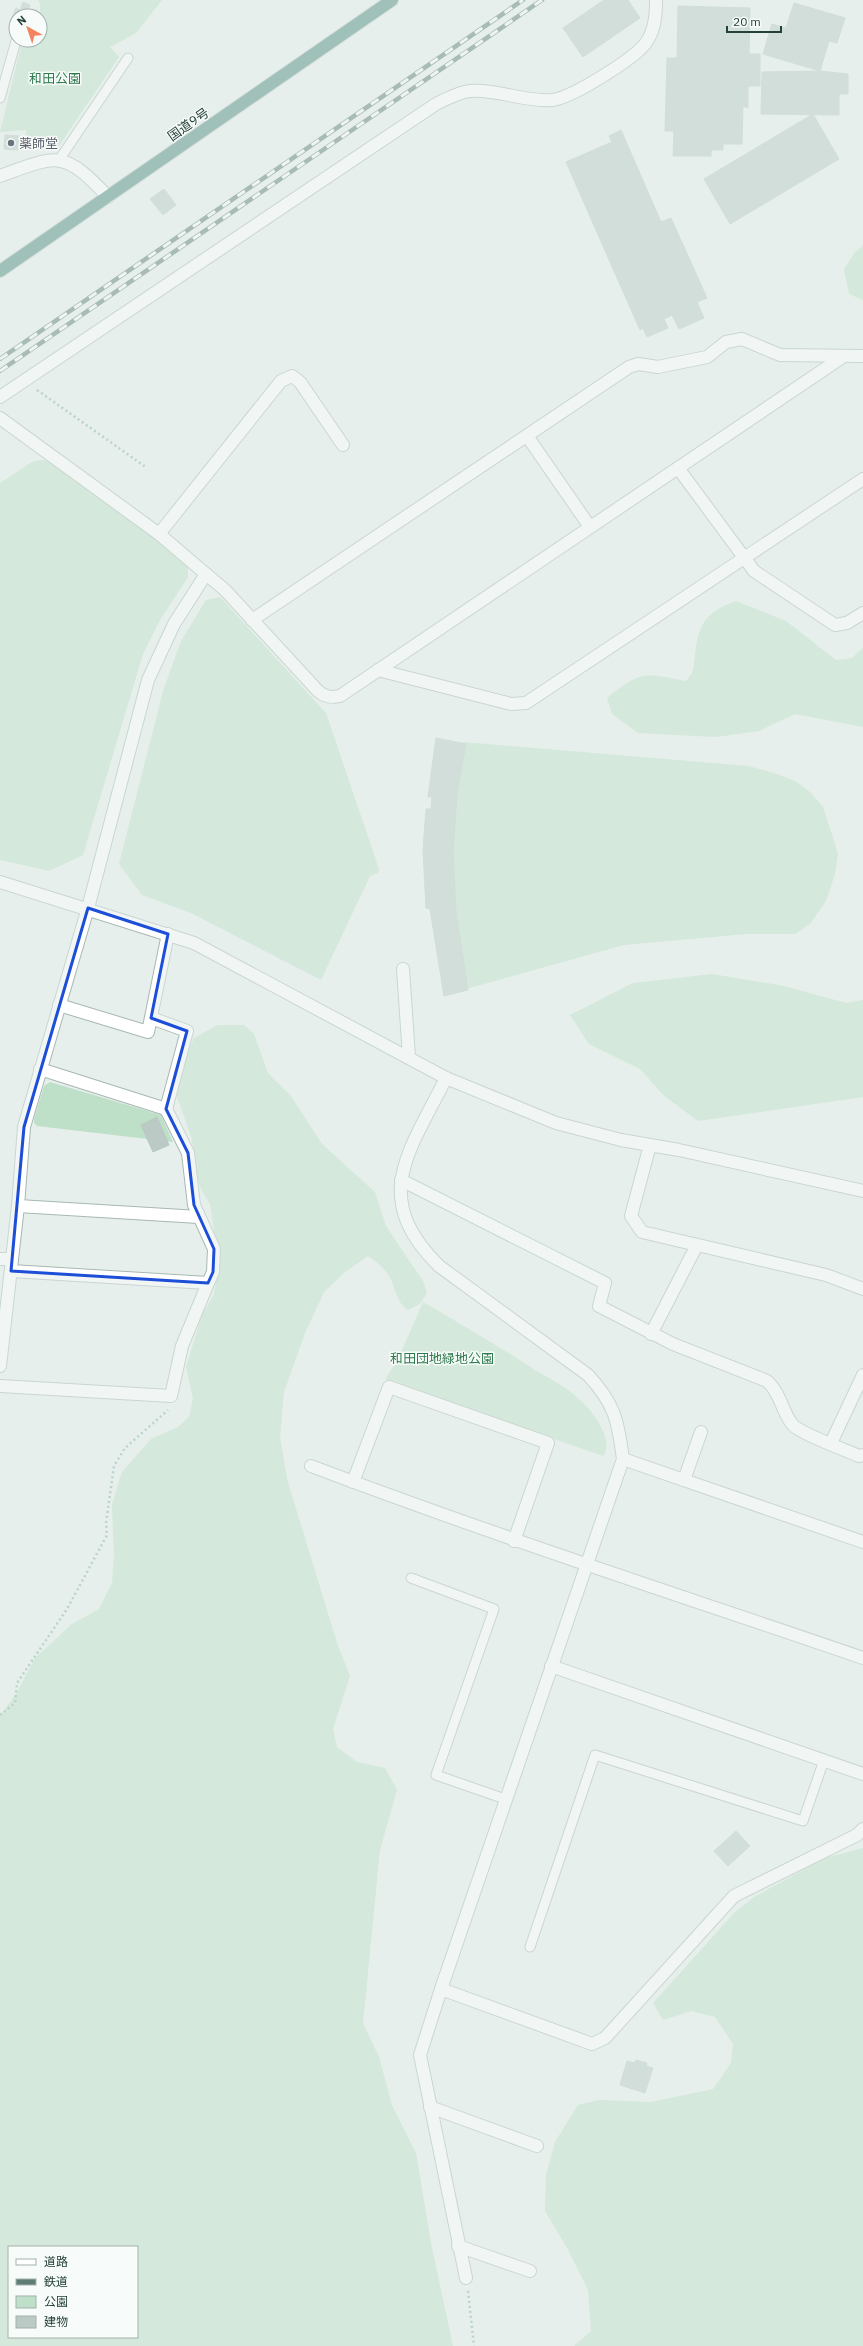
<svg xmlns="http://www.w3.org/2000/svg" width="863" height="2346" font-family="'IBM Plex Sans','Noto Sans JP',sans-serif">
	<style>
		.green { fill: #bfe0c8; fill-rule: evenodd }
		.building { fill: #bbcac4; stroke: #b8c9c2 }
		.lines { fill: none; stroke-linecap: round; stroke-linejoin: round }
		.service-casing { stroke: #a8b8b2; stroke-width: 11 }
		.minor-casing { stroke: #a8b8b2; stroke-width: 14 }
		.tertiary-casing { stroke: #a8b8b2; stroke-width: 14 }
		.trunk-casing { stroke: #c2cac8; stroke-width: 14 }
		.path { stroke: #86b3a5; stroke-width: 2.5; stroke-dasharray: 2 3; stroke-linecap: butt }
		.service { stroke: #fff; stroke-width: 9 }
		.minor { stroke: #fff; stroke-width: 12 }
		.tertiary { stroke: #fff; stroke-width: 12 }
		.trunk { stroke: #4c8a7c; stroke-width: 12 }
		.rail-casing { stroke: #5f7d75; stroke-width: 4.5 }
		.rail { stroke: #f7fbf9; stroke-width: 3; stroke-dasharray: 9; stroke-linecap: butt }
		.marked { fill: none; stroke: #1d4ed8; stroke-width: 3; stroke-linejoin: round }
		.worship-dot { fill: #6b7280; stroke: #f7fbf9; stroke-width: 1.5 }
		.labels { text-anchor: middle; stroke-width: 3; stroke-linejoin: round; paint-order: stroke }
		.park-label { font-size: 13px; fill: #2d7a4b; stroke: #f7fbf9 }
		.street-label { font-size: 13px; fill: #24423a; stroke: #f7fbf9 }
		.worship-label { font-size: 13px; fill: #5b616d; stroke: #f7fbf9; text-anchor: start }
	</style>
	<rect width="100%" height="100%" fill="#e6efeb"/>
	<g class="green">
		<path d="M38,0h124l-26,33 -26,14 9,10 -63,93 -16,-3 -13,-5 -1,-12 -26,2 22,-90 18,-2v-36z"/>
		<path d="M863,245v55l-14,-6 -5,-25 11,-17z"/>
		<path d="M41,460l8,1 139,103v13l-28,43 -17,34 -60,201 -34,16 -49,-11v-377l32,-21z"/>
		<path d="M220,597l106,116 53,156 -1,4 -8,3 -49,104 -130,-67 -49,-18 -23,-31 44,-173 18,-50 25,-41z"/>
		<path d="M736,601l50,20 50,39 16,-2 11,-10v79l-68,-13 -36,17 -43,6 -78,-4 -26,-19 -5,-16c34,-28 38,-25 79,-17 9,-10 7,-12 9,-25 3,-31 10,-44 41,-55z"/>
		<path d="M463,742l285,24 26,7 21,8 15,11 13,15 15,46 -3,21 -9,27 -16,23 -15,10h-49l-122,11 -158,44 -8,-43 -7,-109z"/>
		<path d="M712,974l72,12 62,17 17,-3v97l-165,24 -35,-26 -23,-26 -51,-25 -19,-29 63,-32z"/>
		<path d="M218,1025h26l10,9 14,39 23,23 31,48 53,48 11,34 37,55 4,12 -7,11 -12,6c-13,-8 -12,-25 -21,-37 -5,-7 -12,-12 -19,-17l-24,17 -20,19 -19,41 -21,59 -4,45 7,42 51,167 12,30 -17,53 4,18 20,15 28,6 12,22 -17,60 -17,173 16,34 13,48 24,48 15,90 22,103h-453v-630l16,-22 19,-36 37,-34 27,-15 13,-26 2,-26 -2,-53 10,-32 29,-33 27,-12 11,-10 4,-18 -7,-32 16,-52 12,-21 5,-29 -9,-61 -9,-15 -6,-18 -3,-32 -15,-42 2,-24 15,-35zM9,2247h128v90h-128z"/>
		<path d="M50,1082l111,33 12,27 -136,-16 -3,-3v-4l10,-33z"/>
		<path d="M423,1302c38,22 75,44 112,68 17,10 37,20 50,35 11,11 29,36 18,51l-216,-75 -1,-3 12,-19z"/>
		<path d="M863,1848v498h-289l17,-15 -3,-41 -21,-42 -22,-37 1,-36 9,-33 23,-37 20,-5 53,2 62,-13 18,-26 2,-19 -18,-27 -24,-6 -28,9 -10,-17 81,-90 20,-16 71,-39z"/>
	</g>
	<g class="building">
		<path d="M604,0h24l12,18 -57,39 -20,-29z"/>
		<path d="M23,2l7,3 -3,8 4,3h-15v6l-5,-1 5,-13 4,2z"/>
		<path d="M794,3l51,15 -8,25 -8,-2 -9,30 -57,-17 9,-30 14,4z"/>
		<path d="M678,6l72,2 -1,46h11v32h-12v22l-5,-2 -1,38h-19v6h-12v6h-38l1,-25h-9l2,-73h10z"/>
		<path d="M820,71l28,3v20h-9v21l-78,-1 1,-42z"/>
		<path d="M813,114l26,45 -109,65 -26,-45z"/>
		<path d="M621,130l40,92 10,-4 36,80 -10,4 7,16 -25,11 -7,-14 -8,4 4,9 -21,9 -4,-9 -3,2 -74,-168 46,-20 -3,-6z"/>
		<path d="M5,135l14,1 -1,14 -14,-1z"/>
		<path d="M164,189l12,16 -13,10 -13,-16z"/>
		<path d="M436,738l30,6 -9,48 -4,60 3,60 12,78 -24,6 -14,-87 -4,-1 -3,-58 3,-41h5l1,-12h-4z"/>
		<path d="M157,1117l12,28 -16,7 -12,-27z"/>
		<path d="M736,1831l14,15 -22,20 -14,-15z"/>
		<path d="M636,2060l11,3 -1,3 7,2 -8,25 -25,-8 7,-24 8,2z"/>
	</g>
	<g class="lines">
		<g class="service-casing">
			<g id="service">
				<path d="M0,98l16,-57"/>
				<path d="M59,160l69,-102"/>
				<path d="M411,1578l83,31 -58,166 69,24"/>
				<path d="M530,1947l65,-192 208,66 21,-61"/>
			</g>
		</g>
		<g class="minor-casing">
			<g id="minor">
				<path d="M0,176c58,-21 63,-27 108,21"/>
				<path d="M0,397l436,-293c11,-5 22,-12 34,-13 28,-2 54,11 82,9 20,-2 81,-41 93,-56 10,-13 11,-29 11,-44"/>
				<path d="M0,418l159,116 47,40 19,16 93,101c7,6 13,7 22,5l504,-340"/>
				<path d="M527,436l63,91"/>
				<path d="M678,468l76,103 81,54 12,-2 16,-10"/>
				<path d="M159,534l122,-153 11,-5 8,6 43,63"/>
				<path d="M252,620l377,-253 9,-3 20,3 49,-10 19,-15 16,-3 38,16 83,1"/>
				<path d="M378,670l133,34 15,-1 337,-224"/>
				<path d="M403,969l6,88"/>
				<path d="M59,1005l89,27 20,-98"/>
				<path d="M40,1069l126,40"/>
				<path d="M650,1145l-19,71 11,16 184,43 37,14"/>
				<path d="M401,1180l204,103 -6,23 74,38 94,37c13,11 15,30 25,43 7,9 53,26 67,32l4,-1"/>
				<path d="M18,1206l181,11"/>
				<path d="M0,1259h12"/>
				<path d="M11,1271l197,12 5,-11 1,-23 -20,-44 -6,-52 -22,-44 21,-78 -36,-13"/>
				<path d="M651,1334l46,-89"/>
				<path d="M0,1366l18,-160 6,-79 64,-219"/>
				<path d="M0,1386l171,10 11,-50 26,-63"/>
				<path d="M831,1443l32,-68"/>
				<path d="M623,1459l240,83"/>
				<path d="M311,1466c182,69 368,129 552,192"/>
				<path d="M684,1480l17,-48"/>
				<path d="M353,1482l36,-95 159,56 -34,98"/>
				<path d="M551,1666l312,108"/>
				<path d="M430,2107l107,39"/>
				<path d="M458,2246l72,25"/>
				<path d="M466,2278l-46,-223 21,-66 151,55 13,-6 129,-142 123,-61 6,-6"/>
			</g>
		</g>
		<g class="tertiary-casing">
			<g id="tertiary">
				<path d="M0,882l194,61 252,135 110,45 65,17 58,10 184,41"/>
				<path d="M88,908l60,-228 26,-56 32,-50"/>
				<path d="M441,1989l182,-530c-5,-38 -8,-55 -35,-84l-149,-109c-70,-69 -29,-115 7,-188"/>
			</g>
		</g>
		<g class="trunk-casing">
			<path id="trunk" d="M0,271l392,-271"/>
		</g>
		<g class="path">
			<path d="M37,390l110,78"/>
			<path d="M0,1715l15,-12 2,-20 50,-74 40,-74 -1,-12 8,-57 11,-18 43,-38"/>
			<path d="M468,2291l6,55"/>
		</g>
		<use href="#service" class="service"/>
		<use href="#minor" class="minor"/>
		<use href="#tertiary" class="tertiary"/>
		<use href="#trunk" class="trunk"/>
		<g class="rail-casing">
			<g id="rail">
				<path d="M0,359l523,-359"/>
				<path d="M0,371l542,-371"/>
			</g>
		</g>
		<use href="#rail" class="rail"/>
	</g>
	<path d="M0 0H863V2346H0ZM88,908l80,26 -17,84 36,13 -21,78 22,44 6,52 20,44 -1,23 -5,11 -197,-12 13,-144z" fill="#e6efeb" fill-opacity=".55" fill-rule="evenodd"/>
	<path class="marked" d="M88,908l80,26 -17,84 36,13 -21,78 22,44 6,52 20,44 -1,23 -5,11 -197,-12 13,-144z"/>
	<circle class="worship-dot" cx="11" cy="143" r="4"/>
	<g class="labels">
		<g class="park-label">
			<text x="55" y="83">和田公園</text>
			<text x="442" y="1363">和田団地緑地公園</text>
		</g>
		<g class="street-label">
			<text transform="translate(188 124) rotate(-35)" y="5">国道9号</text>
		</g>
		<g class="worship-label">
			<text x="19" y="148">薬師堂</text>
		</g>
	</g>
	<rect x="8" y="2246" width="130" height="92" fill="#f7fbf9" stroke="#a3b1ad"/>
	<rect x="16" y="2259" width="20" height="6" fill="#ffffff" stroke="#a3b1ad"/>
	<text x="44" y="2266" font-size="12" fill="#24423a">道路</text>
	<rect x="16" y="2279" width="20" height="6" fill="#5f7d75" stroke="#a3b1ad"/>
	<text x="44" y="2286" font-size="12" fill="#24423a">鉄道</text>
	<rect x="16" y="2296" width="20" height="12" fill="#bfe0c8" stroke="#a3b1ad"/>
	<text x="44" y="2306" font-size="12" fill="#24423a">公園</text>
	<rect x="16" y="2316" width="20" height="12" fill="#bbcac4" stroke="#a3b1ad"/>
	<text x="44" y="2326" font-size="12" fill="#24423a">建物</text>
	<g transform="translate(28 28) rotate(320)"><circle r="19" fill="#f7fbf9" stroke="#a3b1ad"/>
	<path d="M0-3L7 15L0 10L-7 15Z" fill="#f4845f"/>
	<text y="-6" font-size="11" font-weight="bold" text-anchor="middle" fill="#24423a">N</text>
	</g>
	<path d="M727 26v6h54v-6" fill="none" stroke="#24423a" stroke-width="2"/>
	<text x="733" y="26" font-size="12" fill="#24423a" stroke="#f7fbf9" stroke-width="3" paint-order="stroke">20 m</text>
</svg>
